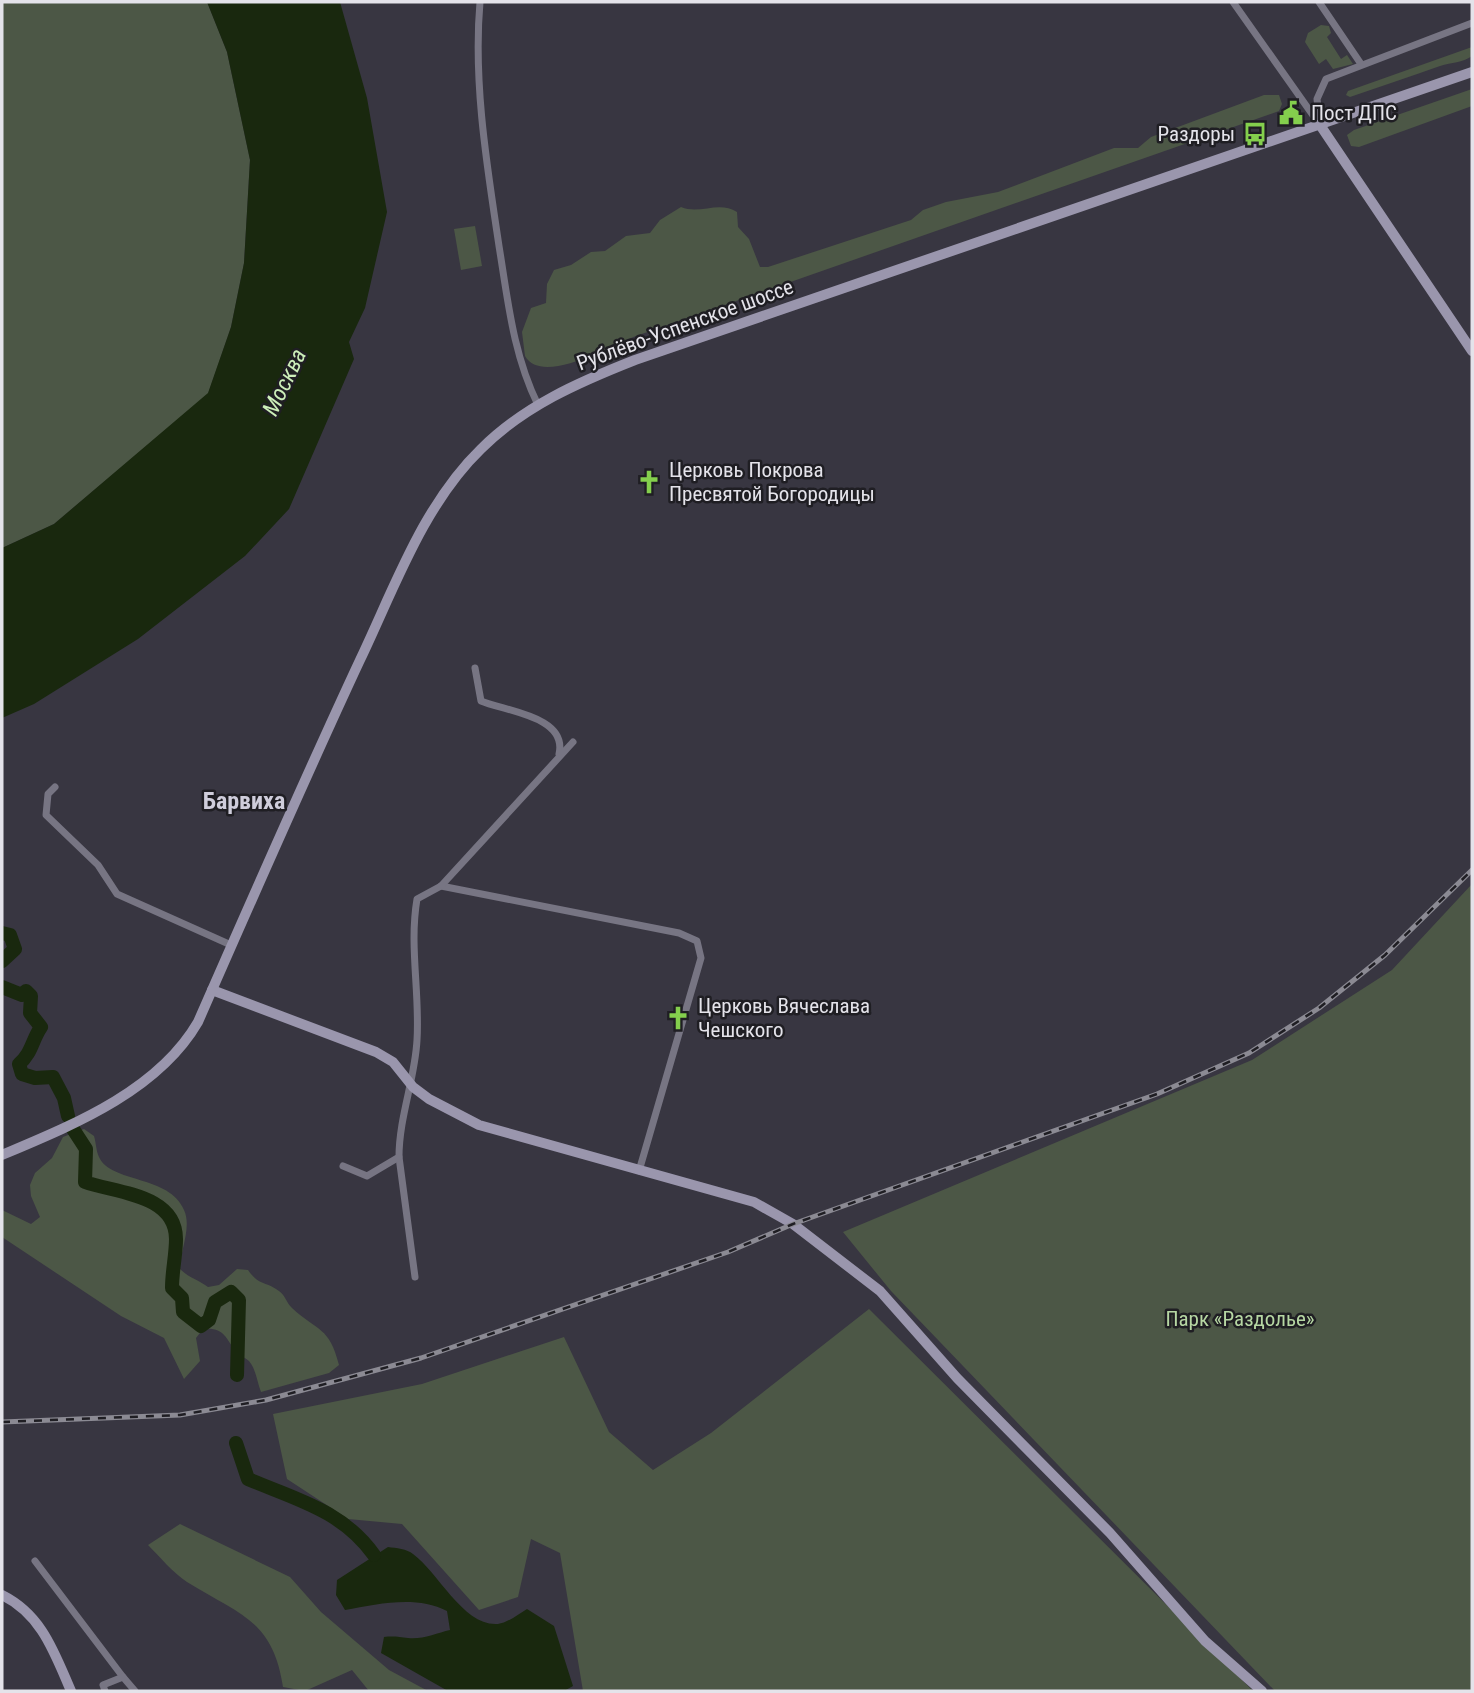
<svg xmlns="http://www.w3.org/2000/svg" width="1474" height="1693" font-family="'Roboto Condensed',sans-serif">
	<style>
		.green { fill: #4c5746 }
		.water { fill: #19280e }
		.lines { fill: none; stroke-linecap: round; stroke-linejoin: round }
		.river { stroke: #19280e; stroke-width: 14 }
		.street { stroke: #777583; stroke-width: 7 }
		.secondary { stroke: #9a96ad; stroke-width: 10 }
		.rail-casing { stroke: #8b8a93; stroke-width: 5 }
		.rail { stroke: #1f1e23; stroke-width: 2.5; stroke-dasharray: 8; stroke-linecap: butt }
		.labels { text-anchor: middle; stroke-width: 5; stroke-linejoin: round; paint-order: stroke }
		.poi-label { font-size: 21px; fill: #e4e3ea; stroke: #1f1e23; text-anchor: start }
		.street-label { font-size: 21px; fill: #e4e3ea; stroke: #1f1e23 }
		.park-label { font-size: 21px; fill: #b6d7a3; stroke: #1f1e23 }
		.water-label { font-size: 23px; font-style: italic; fill: #cceeb9; stroke: #1f1e23 }
		.quarter-label { font-size: 24px; font-weight: bold; fill: #cfcddb; stroke: #1f1e23 }
	</style>
	<rect width="100%" height="100%" fill="#383641"/>
	<g class="green">
		<path d="M2,2h205l20,50 23,108 -6,103 -13,64 -23,67 -154,130 -52,24z"/>
		<path d="M1321,25l8,1 2,7 -4,4 14,22 6,-4 6,9 -20,5 -7,-10 -7,5 -14,-22 3,-9z"/>
		<path d="M1472,47v9c-10,7 -20,6 -32,10 -29,10 -60,21 -90,31l-4,-2 2,-4z"/>
		<path d="M1472,89v17l-113,41 -8,-1 -4,-11 7,-5z"/>
		<path d="M1264,95h15l3,9 -3,7 -643,225c-26,10 -94,50 -111,20l-3,-24 9,-24 15,-5 1,-19 7,-14 17,-5 20,-13 14,-1 21,-15 24,-3 10,-13 21,-13c19,8 38,-7 56,5l1,15 11,12 11,28h8l143,-47 12,-10 23,-8 52,-10 116,-44h24l13,-11z"/>
		<path d="M475,226l7,40 -21,4 -7,-41z"/>
		<path d="M1472,884v807h-197l-384,-400 -48,-59 409,-172 140,-90z"/>
		<path d="M84,1129l10,7c2,6 2,15 5,21 11,26 71,18 85,53 8,17 -4,41 -4,59 9,9 19,11 28,18l11,-2 18,-16 11,1c11,16 18,11 31,21 6,4 7,11 13,17 26,24 37,18 47,57l-10,8 -68,19c-4,-10 -5,-23 -12,-31 -4,-4 -10,-5 -13,-9 -11,-15 -12,-25 -33,-23l-7,9 4,23 -16,18 -20,-41 -43,-22 -119,-79v-27l29,14 9,-7 -9,-21 -1,-11 5,-12 17,-15 11,-21z"/>
		<path d="M869,1309l384,382h-670l-23,-138 -29,-14 -13,58 -39,13 -77,-86 -54,-5 -61,-40 -14,-65 149,-30 142,-47 45,95 44,38 58,-37z"/>
		<path d="M180,1524l110,53 31,35 68,58 39,21h-59l-17,-21 -47,21 -22,-4c-10,-68 -45,-73 -96,-105 -14,-9 -27,-25 -39,-37z"/>
	</g>
	<g class="water">
		<path d="M207,2h133l27,96 20,114 -22,96 -16,34 5,17 -65,150 -44,47 -107,83 -104,65 -32,14v-170l52,-24 154,-131 23,-66 13,-64 6,-103 -23,-108z"/>
		<path d="M388,1547c8,1 19,2 25,7 25,18 51,73 85,70 9,-1 21,-10 29,-15l27,17 19,60 -9,5h-116l-67,-38 3,-16c10,-1 15,0 24,1 13,2 29,-5 42,-8l-3,-19c-31,-16 -69,-7 -102,-1l-9,-15 1,-15z"/>
	</g>
	<g class="lines">
		<g class="river">
			<path d="M2,933l8,2 5,14 -13,12"/>
			<path d="M2,987l20,8 4,-4 5,5 -1,17 11,14c-9,13 -9,26 -22,37l3,10 13,4 18,-1 11,21 4,18"/>
			<path d="M73,1129l13,20 -1,33c31,11 91,12 91,57 0,16 -4,32 -4,49l10,10 1,14 18,14 8,-6 6,-18 16,-10 8,8 -2,75"/>
			<path d="M236,1443l12,36c47,20 94,31 126,76"/>
		</g>
		<g class="street">
			<path d="M480,2c-7,80 7,164 19,244 9,55 14,108 39,159"/>
			<path d="M1233,2l84,119"/>
			<path d="M1319,2l42,62"/>
			<path d="M1320,125l-3,-26 9,-20 146,-56"/>
			<path d="M475,668l6,33c23,10 87,15 78,53"/>
			<path d="M55,787l-7,7 -2,21 52,50 19,29 114,51"/>
			<path d="M441,886l238,47 18,8 4,17 -62,213"/>
			<path d="M399,1157l16,120"/>
			<path d="M343,1166l24,10 32,-19c0,-40 16,-78 18,-117 3,-47 -8,-94 0,-141l24,-13 132,-144"/>
			<path d="M35,1561l88,116"/>
			<path d="M105,1691l-2,-6 20,-8 12,14"/>
		</g>
		<g class="secondary">
			<path d="M1320,125l152,226"/>
			<path d="M212,990l164,62 17,10 20,25 16,12 50,26 275,77 39,22 87,67 77,87 153,155 95,108 57,50"/>
			<path d="M2,1155c71,-30 156,-64 196,-133 53,-121 106,-242 162,-362 34,-71 63,-155 121,-211 43,-43 98,-67 154,-89l837,-288"/>
			<path d="M2,1595c40,20 52,57 69,96"/>
		</g>
		<g class="rail-casing">
			<path id="rail" d="M2,1422l178,-7 86,-15 155,-42 307,-106 65,-28 364,-130 92,-41 70,-45 66,-53 87,-85"/>
		</g>
		<use href="#rail" class="rail"/>
	</g>
	<defs>
		<g id="civic-bare" transform="scale(1.89)"><path d="M-.6-6.5H3V-4.5H.6V-3L4-1V1h2V6H-6V1h2V-1L-.6-3ZM-1.2 2.5V6h2.4V2.5Z" fill="#84cf4d" stroke="#1f1e23" stroke-width="2.5" paint-order="stroke"/></g>
		<g id="bus-bare" transform="scale(1.89)"><path d="M-5-6H5V4H4V6H2V4H-2V6H-4V4H-5ZM-3.5-4V0h7V-4ZM-3.5 1.2v1.5H-2V1.2ZM2 1.2v1.5H3.5V1.2Z" fill="#84cf4d" stroke="#1f1e23" stroke-width="2.5" paint-order="stroke"/></g>
		<g id="church-bare" transform="scale(1.89)"><path d="M-1.2-6h2.4v3.5h3.3v2.4h-3.3V6h-2.4V-.1h-3.3v-2.4h3.3Z" fill="#84cf4d" stroke="#1f1e23" stroke-width="2.5" paint-order="stroke"/></g>
	</defs>
	<g fill-rule="evenodd">
		<use href="#civic-bare" x="1291" y="113"/>
		<use href="#bus-bare" x="1255" y="134"/>
		<use href="#church-bare" x="649" y="482"/>
		<use href="#church-bare" x="678" y="1018"/>
	</g>
	<g class="labels">
		<g class="poi-label">
			<text x="1311" y="120">Пост ДПС</text>
			<text x="1235" y="141" text-anchor="end">Раздоры</text>
			<text x="669" y="477">Церковь Покрова<tspan x="669" dy="24">Пресвятой Богородицы</tspan></text>
			<text x="698" y="1013">Церковь Вячеслава<tspan x="698" dy="24">Чешского</tspan></text>
		</g>
		<g class="street-label">
			<text transform="translate(685 325) rotate(-20)" y="7">Рублёво-Успенское шоссе</text>
		</g>
		<g class="park-label">
			<text x="1240" y="1326">Парк «Раздолье»</text>
		</g>
		<g class="water-label">
			<text transform="translate(284 382) rotate(-64)" y="8">Москва</text>
		</g>
		<g class="quarter-label">
			<text x="244" y="809">Барвиха</text>
		</g>
	</g>
	<rect width="1474" height="1693" fill="none" stroke="#e4e3ea" stroke-width="7"/>
</svg>
